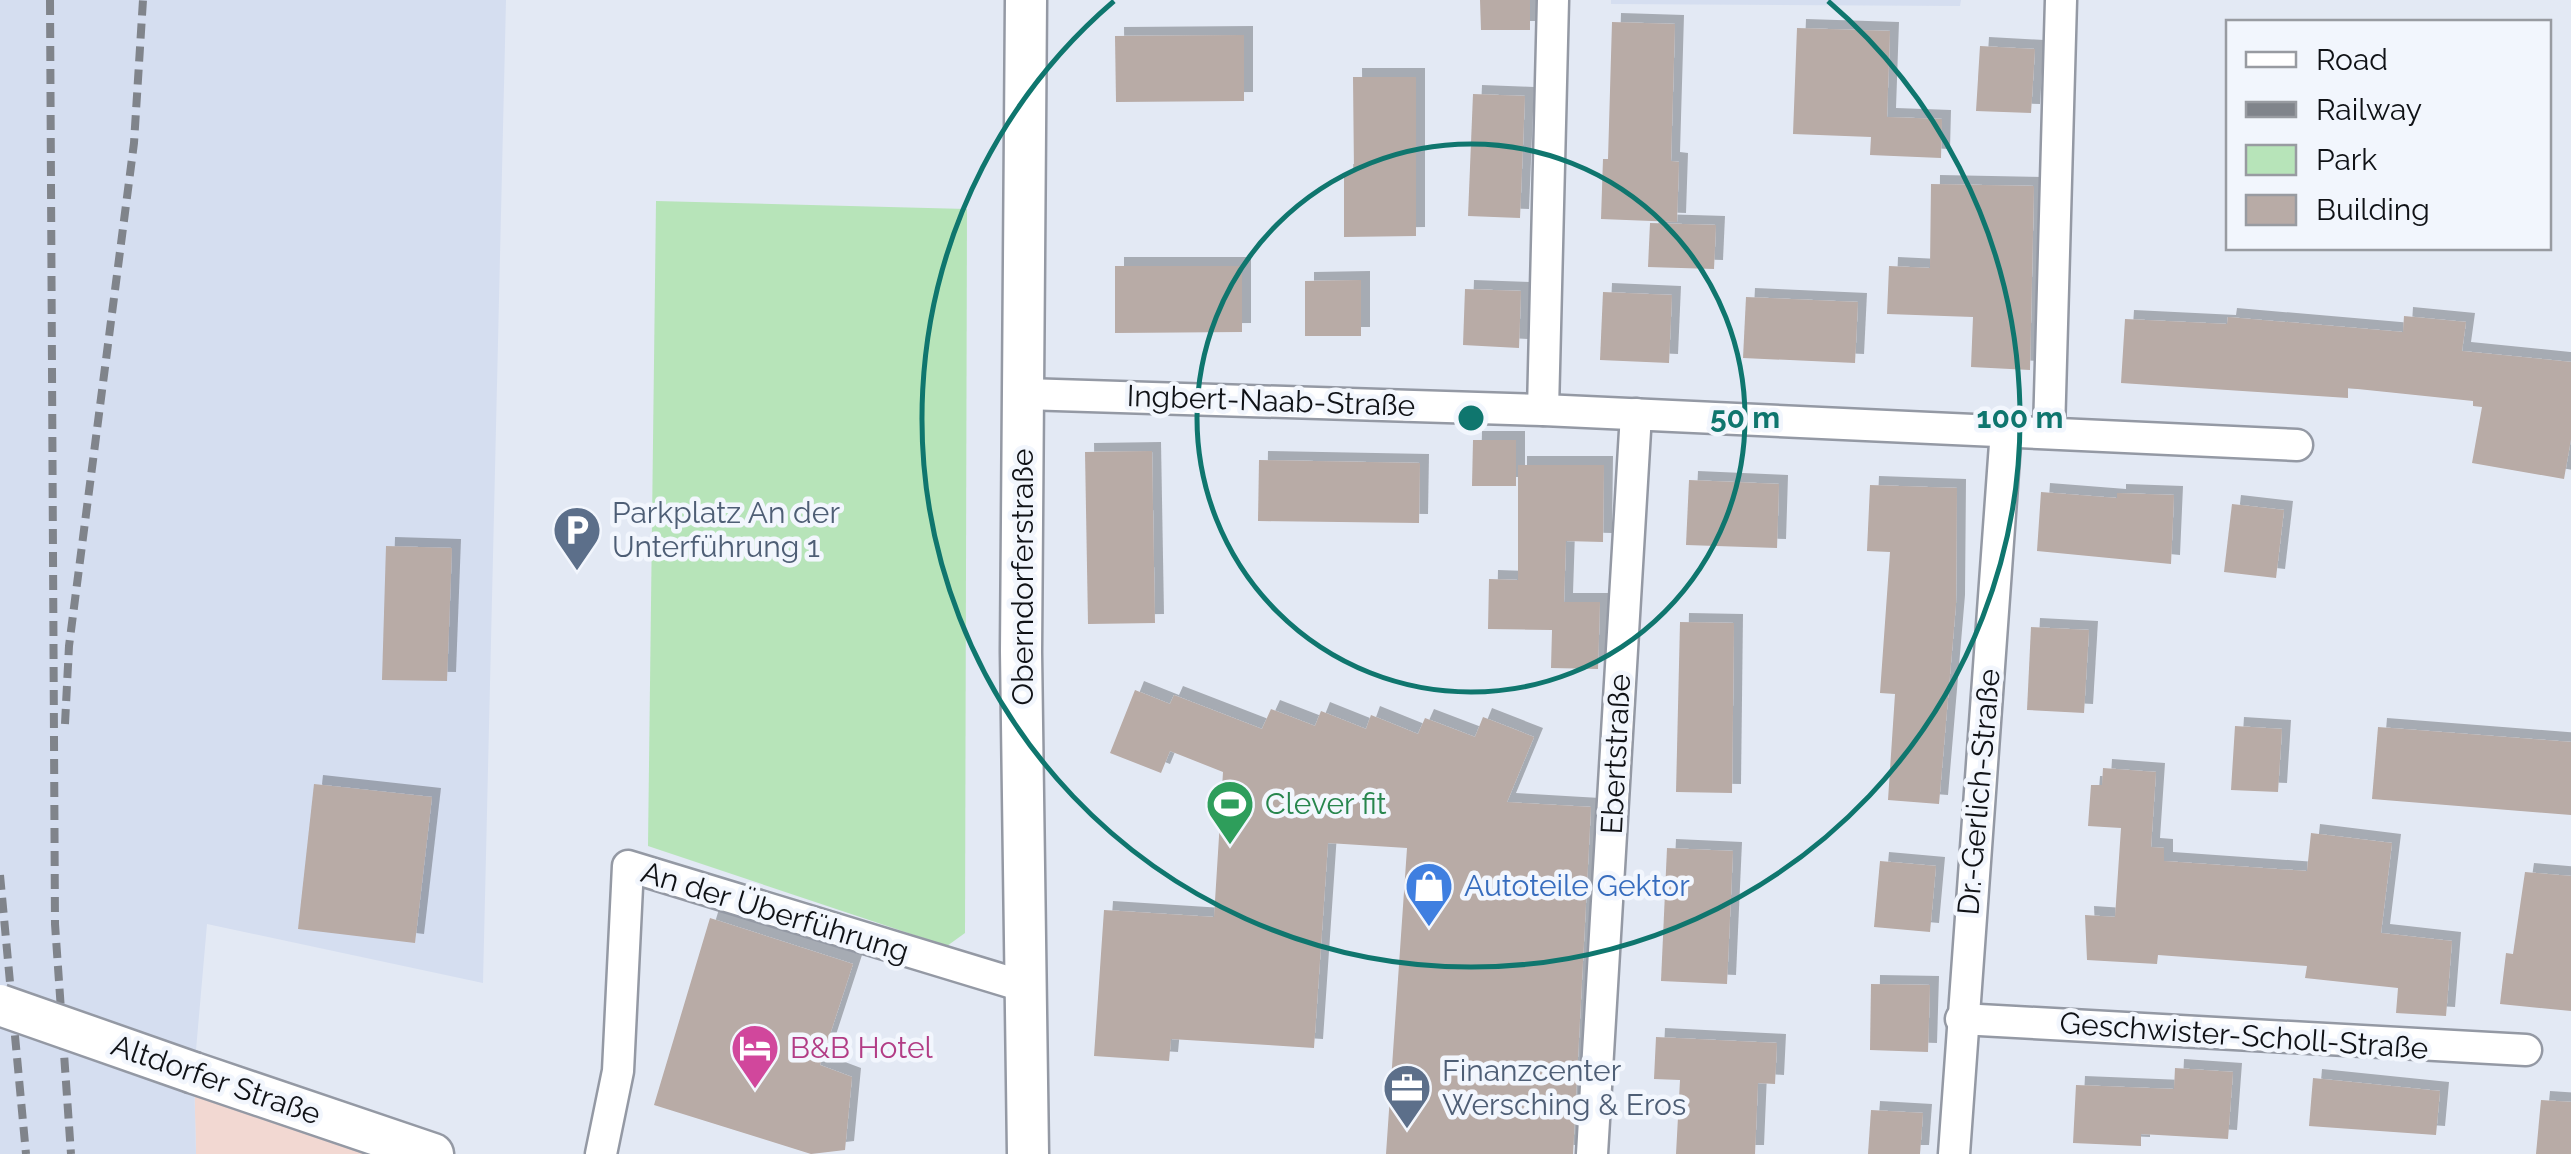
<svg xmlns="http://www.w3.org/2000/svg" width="2571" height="1154" font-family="Raleway,sans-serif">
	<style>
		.commercial { fill: #f2d8d2 }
		.built { fill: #d5def0 }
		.green { fill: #b7e4b9 }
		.building { fill: #b8aba6; filter: url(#shadow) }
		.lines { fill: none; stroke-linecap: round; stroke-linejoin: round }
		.minor-casing { stroke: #9499a4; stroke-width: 35 }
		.secondary-casing { stroke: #9499a4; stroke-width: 45 }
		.minor { stroke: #fff; stroke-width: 30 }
		.secondary { stroke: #fff; stroke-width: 40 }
		.rail { stroke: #80848b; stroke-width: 8; stroke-dasharray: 15 8; stroke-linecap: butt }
		.secondary-bridge-casing { stroke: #9499a4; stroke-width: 45; stroke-linecap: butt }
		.secondary-bridge { stroke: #fff; stroke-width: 40 }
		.ring { fill: none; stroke: #0f766e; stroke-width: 5 }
		.labels { text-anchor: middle; stroke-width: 9; stroke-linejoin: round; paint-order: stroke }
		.street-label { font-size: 30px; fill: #101216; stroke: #f2f6fd }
		.service-label { font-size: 30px; fill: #4e5e75; stroke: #f2f6fd; text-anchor: start }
		.leisure-label { font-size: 30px; fill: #27864d; stroke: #f2f6fd; text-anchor: start }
		.shop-label { font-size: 30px; fill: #366cbe; stroke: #f2f6fd; text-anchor: start }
		.hotel-label { font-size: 30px; fill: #b23c85; stroke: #f2f6fd; text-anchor: start }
		.centre { fill: #0f766e; stroke: #f2f6fd; stroke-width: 5 }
		.ring-label { font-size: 30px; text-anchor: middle; font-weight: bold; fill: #0f766e; stroke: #f2f6fd; stroke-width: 9; stroke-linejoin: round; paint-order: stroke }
	</style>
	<defs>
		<filter id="shadow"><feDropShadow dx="9" dy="-9" stdDeviation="0" flood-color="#0004"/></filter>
	</defs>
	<rect width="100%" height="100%" fill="#e3e9f4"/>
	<path class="commercial" d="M194,1073l239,81h-237z"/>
	<g class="built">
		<path d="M0,0h506l-23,983 -276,-59 -13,149 2,81h-196z"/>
		<path d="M1611,0h350l-1,6 -349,-2z"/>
	</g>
	<path class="green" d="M656,201l311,8 -2,724 -18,13 -299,-100z"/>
	<g class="building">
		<path d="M1480,0h50v30h-49z"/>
		<path d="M1612,22l63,2 -4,137 8,1 -2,60 -76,-3 2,-60h5z"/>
		<path d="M1797,28l93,3 -3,86 55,2 -1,39 -71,-3 1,-18 -78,-3z"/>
		<path d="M1244,35v66l-128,1 -1,-66z"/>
		<path d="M1980,46l55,3 -4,64 -55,-2z"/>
		<path d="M1353,77h63v159l-72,1v-64h10z"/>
		<path d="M1473,94l52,2 -5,122 -52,-2z"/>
		<path d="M1931,184l103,2 -4,184 -59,-3 2,-50 -86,-3 2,-48 41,2z"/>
		<path d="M1650,223l66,2 -2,44 -66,-2z"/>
		<path d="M1115,266h127v66l-127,1z"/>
		<path d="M1361,280v56h-56v-55z"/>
		<path d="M1465,289l56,2 -2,57 -56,-3z"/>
		<path d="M1603,292l69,3 -3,68 -69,-3z"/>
		<path d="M1746,297l112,5 -3,61 -112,-5z"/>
		<path d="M2404,316l62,6 -4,29 109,11v77l-7,40 -92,-16 10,-56 -9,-1v-5l-125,-13v10l-227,-15 4,-64 102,5 1,-7 175,15z"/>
		<path d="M1473,440h43v46h-44z"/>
		<path d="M1152,451l3,172 -67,1 -3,-172z"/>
		<path d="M1259,460l161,3 -1,60 -161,-2z"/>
		<path d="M1518,465h86l-1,77 -37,-1 -2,61h36l-2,67 -47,-1 1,-38 -64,-1 1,-50 29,1z"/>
		<path d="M1689,480l90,4 -2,64 -91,-3z"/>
		<path d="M1870,485l87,3 -1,116 -17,200 -51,-4 7,-106 -15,-1 10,-141 -23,-1z"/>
		<path d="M2041,492l76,6v-5l57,2 -3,69 -134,-13z"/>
		<path d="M2232,504l52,6 -8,68 -52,-6z"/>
		<path d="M386,546l66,2 -5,133 -65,-1z"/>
		<path d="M1680,622l54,1 -2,170 -56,-1z"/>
		<path d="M2031,627l58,3 -5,83 -57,-3z"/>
		<path d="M1135,690l35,14 4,-9 88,34 9,-20 44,17 6,-15 45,18 5,-14 47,19 7,-16 50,19 8,-20 51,20 -27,65 84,5 -18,347h-187l21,-306 -79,-5 -14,205 -143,-9 -2,22 -75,-5 10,-146 110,7 9,-145 -53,-21 -9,22 -51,-20z"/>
		<path d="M2235,726l47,3 -4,63 -47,-2z"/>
		<path d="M2378,727l193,15v73l-199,-16z"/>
		<path d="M2103,768l53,4 -5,75 13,1v13l143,10 4,-38 81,10 -11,90 71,8 -6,75 -50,-3 2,-25 -93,-10 2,-12 -149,-11 -1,9 -70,-4 -2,-45 30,2 6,-89 -33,-2 3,-41h11z"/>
		<path d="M314,784l118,13 -17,146 -117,-14z"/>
		<path d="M1667,848l66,3 -6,133 -66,-3z"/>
		<path d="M1880,861l56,5 -6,66 -56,-5z"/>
		<path d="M2525,872l46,4v135l-71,-7 6,-51 7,1z"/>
		<path d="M710,918l143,46 -33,101 32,12 -7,73 -34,4 -157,-49z"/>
		<path d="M1871,984l59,1 -2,67 -58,-2z"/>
		<path d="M1656,1037l121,6 -2,41 -17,-1 -3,71h-79l4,-74 -26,-1z"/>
		<path d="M2175,1068l58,4 -5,67 -87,-5v12l-68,-3 3,-58 98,4z"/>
		<path d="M2313,1078l127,13 -4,44 -127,-9z"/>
		<path d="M2541,1100l30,2v52h-35z"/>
		<path d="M1871,1110l52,3 -3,41h-52z"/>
	</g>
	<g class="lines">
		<g class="minor-casing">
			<g id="minor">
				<path d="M1024,394l519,16 754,35"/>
				<path d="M1543,410l10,-410"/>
				<path d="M2049,432l12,-432"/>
				<path d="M1961,1019l565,31"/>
				<path d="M601,1154l17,-83 10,-205 398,121"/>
				<path d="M1592,1154l44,-740"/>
				<path d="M1954,1154l52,-724"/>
			</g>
		</g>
		<g class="secondary-casing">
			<g id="secondary">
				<path d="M1026,0l-5,652 7,502"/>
				<path d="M194,1073l239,81"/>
			</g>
		</g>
		<use href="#minor" class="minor"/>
		<use href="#secondary" class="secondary"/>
		<g class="rail">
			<path d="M50,0l5,924 16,230"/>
			<path d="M65,724l4,-78 65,-503 9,-143"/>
			<path d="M0,875l26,279"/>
		</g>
		<g class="secondary-bridge-casing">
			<path id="secondary-bridge" d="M0,1005l194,68"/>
		</g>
		<use href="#secondary-bridge" class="secondary-bridge"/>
	</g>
	<g class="ring">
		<circle cx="1471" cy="418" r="274"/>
		<path d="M1828 1A549 549 0 1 1 1114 1"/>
	</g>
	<defs>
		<g id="parking-pin" transform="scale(2.5)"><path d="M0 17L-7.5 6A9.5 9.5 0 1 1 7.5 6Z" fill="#5c6f8a" stroke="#f2f6fd"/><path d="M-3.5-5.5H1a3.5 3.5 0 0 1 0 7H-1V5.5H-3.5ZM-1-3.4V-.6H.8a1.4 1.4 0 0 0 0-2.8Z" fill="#fff"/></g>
		<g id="stadium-pin" transform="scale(2.5)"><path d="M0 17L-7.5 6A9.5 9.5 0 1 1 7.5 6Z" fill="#2e9e5b" stroke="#f2f6fd"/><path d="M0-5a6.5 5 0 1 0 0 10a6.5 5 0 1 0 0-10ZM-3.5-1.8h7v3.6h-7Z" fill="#fff"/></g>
		<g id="shop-pin" transform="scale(2.5)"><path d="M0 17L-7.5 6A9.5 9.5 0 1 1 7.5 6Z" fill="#3f7fe0" stroke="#f2f6fd"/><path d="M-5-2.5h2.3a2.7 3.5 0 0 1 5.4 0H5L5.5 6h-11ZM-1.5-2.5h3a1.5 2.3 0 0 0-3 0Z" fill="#fff"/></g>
		<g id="hotel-pin" transform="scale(2.5)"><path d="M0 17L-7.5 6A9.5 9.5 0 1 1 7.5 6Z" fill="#d1479c" stroke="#f2f6fd"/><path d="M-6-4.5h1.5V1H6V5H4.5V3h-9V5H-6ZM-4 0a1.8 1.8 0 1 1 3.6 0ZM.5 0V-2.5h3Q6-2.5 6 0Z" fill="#fff"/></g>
		<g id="office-pin" transform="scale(2.5)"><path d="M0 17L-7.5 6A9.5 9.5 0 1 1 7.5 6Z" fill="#5c6f8a" stroke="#f2f6fd"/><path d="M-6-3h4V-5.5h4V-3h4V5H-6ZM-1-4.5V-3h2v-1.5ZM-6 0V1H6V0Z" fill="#fff"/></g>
	</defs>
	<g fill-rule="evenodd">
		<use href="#parking-pin" x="577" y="530"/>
		<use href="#stadium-pin" x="1230" y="804"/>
		<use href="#shop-pin" x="1429" y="886"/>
		<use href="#hotel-pin" x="755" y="1048"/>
		<use href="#office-pin" x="1407" y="1088"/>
	</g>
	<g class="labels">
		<g class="street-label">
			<text transform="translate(1271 401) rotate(2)" y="10">Ingbert-Naab-Straße</text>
			<text transform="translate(1023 577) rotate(-90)" y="10">Oberndorferstraße</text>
			<text transform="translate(1616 754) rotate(-87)" y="10">Ebertstraße</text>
			<text transform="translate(1979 792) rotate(-85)" y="10">Dr.-Gerlich-Straße</text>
			<text transform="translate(775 912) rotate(17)" y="10">An der Überführung</text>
			<text transform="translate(2244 1036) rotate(4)" y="10">Geschwister-Scholl-Straße</text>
			<text transform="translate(216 1080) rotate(19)" y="10">Altdorfer Straße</text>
		</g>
		<g class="service-label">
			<text x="612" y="523">Parkplatz An der<tspan x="612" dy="34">Unterführung 1</tspan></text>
			<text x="1442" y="1081">Finanzcenter<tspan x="1442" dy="34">Wersching &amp; Eros</tspan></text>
		</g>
		<g class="leisure-label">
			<text x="1265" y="814">Clever fit</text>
		</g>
		<g class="shop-label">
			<text x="1464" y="896">Autoteile Gektor</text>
		</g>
		<g class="hotel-label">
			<text x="790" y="1058">B&amp;B Hotel</text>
		</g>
	</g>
	<circle cx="1471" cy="418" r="15" class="centre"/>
	<g class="ring-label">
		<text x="1745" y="428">50 m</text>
		<text x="2020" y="428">100 m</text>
	</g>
	<rect x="2226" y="20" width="325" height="230" fill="#f2f6fd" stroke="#989ba1" stroke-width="2.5"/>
	<rect x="2246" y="52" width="50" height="15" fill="#ffffff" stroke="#989ba1" stroke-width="2.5"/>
	<text x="2316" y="70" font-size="30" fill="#101216">Road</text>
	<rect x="2246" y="102" width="50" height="15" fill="#80848b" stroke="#989ba1" stroke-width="2.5"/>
	<text x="2316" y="120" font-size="30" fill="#101216">Railway</text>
	<rect x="2246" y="145" width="50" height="30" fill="#b7e4b9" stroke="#989ba1" stroke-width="2.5"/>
	<text x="2316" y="170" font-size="30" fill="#101216">Park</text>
	<rect x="2246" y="195" width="50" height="30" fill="#b8aba6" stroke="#989ba1" stroke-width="2.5"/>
	<text x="2316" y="220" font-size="30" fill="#101216">Building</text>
</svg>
